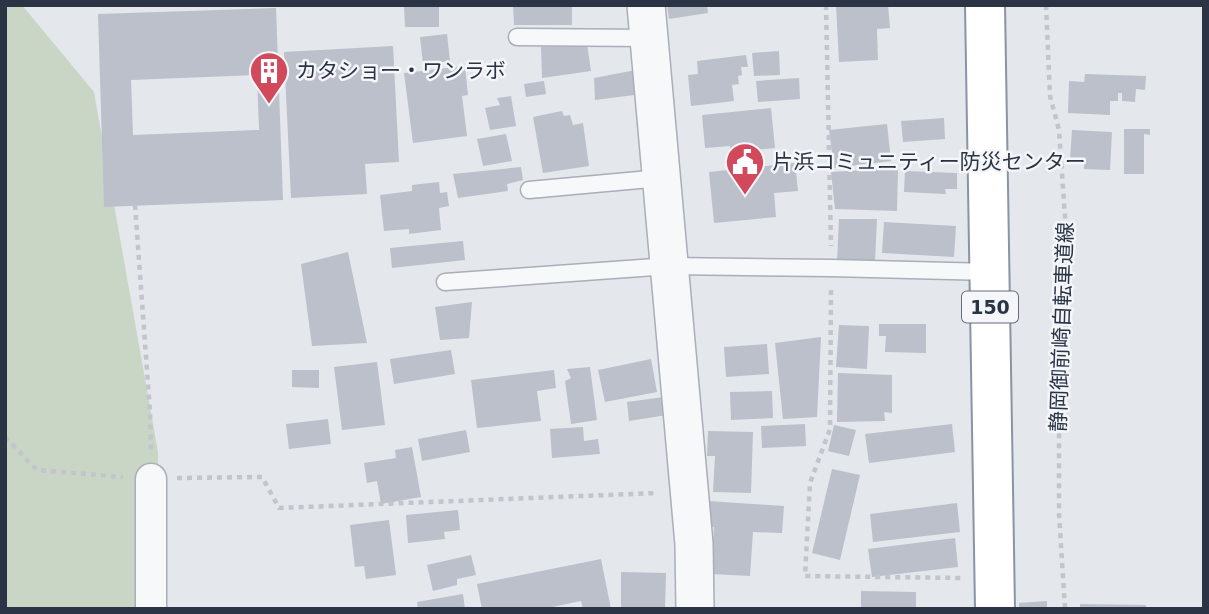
<svg xmlns="http://www.w3.org/2000/svg" width="1209" height="614" font-family="'DejaVu Sans','Noto Sans JP',sans-serif">
	<style>
		.green { fill: #c9d6c5 }
		.building { fill: #bbc0ca; fill-rule: evenodd }
		.lines { fill: none; stroke-linecap: round; stroke-linejoin: round }
		.service-casing { stroke: #a9aeb7; stroke-width: 19 }
		.minor-casing { stroke: #a9aeb7; stroke-width: 33 }
		.tertiary-casing { stroke: #a9aeb7; stroke-width: 40 }
		.trunk-casing { stroke: #8b94a3; stroke-width: 42 }
		.path { stroke: #c2c5cb; stroke-width: 4.5; stroke-dasharray: 5 5; stroke-linecap: butt }
		.service { stroke: #f7f8fa; stroke-width: 16 }
		.minor { stroke: #f7f8fa; stroke-width: 30 }
		.tertiary { stroke: #f7f8fa; stroke-width: 37 }
		.trunk { stroke: #fff; stroke-width: 38 }
		.labels { text-anchor: middle; stroke-width: 5; stroke-linejoin: round; paint-order: stroke }
		.shield { fill: #f4f6f9; stroke: #676e7b; stroke-width: 2 }
		.shield-label { font-size: 19px; font-weight: bold; fill: #2b3445 }
		.poi-label { font-size: 21px; fill: #2b3445; stroke: #f4f6f9; text-anchor: start }
		.street-label { font-size: 21px; fill: #2b3445; stroke: #f4f6f9 }
	</style>
	<rect width="100%" height="100%" fill="#e4e7ec"/>
	<path class="green" d="M5,5h17l72,87 64,360 3,157h-156z"/>
	<g class="building">
		<path d="M404,5h35v22h-34z"/>
		<path d="M513,5h59v20h-58z"/>
		<path d="M667,5h40l1,8 -39,6z"/>
		<path d="M836,5h52l2,23 -13,1 1,31 -39,2z"/>
		<path d="M276,8l7,192 -179,7 -6,-193zM257,75l2,55 -126,5 -2,-55z"/>
		<path d="M447,34l3,27 -27,3 -3,-27z"/>
		<path d="M587,44l4,27 -49,7 -1,-31z"/>
		<path d="M393,46l6,116 -34,2 2,30 -76,4 -7,-146z"/>
		<path d="M779,51l1,24 -26,1 -2,-23z"/>
		<path d="M746,55l2,12h-7l1,8 -4,1 1,8 -7,1 2,16 -43,5 -3,-31 10,-1 -1,-13z"/>
		<path d="M465,66l3,29 -6,1 5,40 -54,7 -9,-70z"/>
		<path d="M636,70l6,24 -47,6 -1,-22z"/>
		<path d="M1085,74l61,2 -1,14 -9,-1 -1,13 -13,-1v-8h-4v8h-8v14l-42,-2 1,-32 15,1z"/>
		<path d="M799,78l1,21 -42,3 -2,-21z"/>
		<path d="M544,81l2,13 -20,3 -2,-13z"/>
		<path d="M511,96l5,30 -26,4 -5,-22 15,-3 -3,-7z"/>
		<path d="M771,108l4,40 -44,4 -1,-6 -25,2 -3,-33z"/>
		<path d="M562,111l2,5 6,-1 3,10 10,-2 6,43 -46,7 -10,-56z"/>
		<path d="M944,118l1,21 -42,3 -2,-21z"/>
		<path d="M887,124l4,37 -57,7 -5,-38z"/>
		<path d="M1124,129h26v6l-6,-1v40h-20z"/>
		<path d="M1072,130l40,2 -2,38 -26,-1v-10h-14z"/>
		<path d="M506,134l6,27 -29,5 -6,-27z"/>
		<path d="M795,163l3,28 -24,2 2,24 -62,6 -5,-51z"/>
		<path d="M521,167l2,13 -16,4 1,7 -50,7 -5,-24z"/>
		<path d="M898,168l-1,43 -62,-2 -4,-37z"/>
		<path d="M905,171l52,2v16h-12l1,5 -42,-2z"/>
		<path d="M439,182l1,11 7,-1 2,14 -10,2 2,22 -32,4v-5l-25,2 -4,-36 32,-4v-6z"/>
		<path d="M839,219h38l-2,42h-38z"/>
		<path d="M884,222l72,4 -2,31 -72,-4z"/>
		<path d="M463,241l2,19 -73,8 -2,-20z"/>
		<path d="M348,252l19,91 -55,3 -11,-82z"/>
		<path d="M472,302l-3,36 -29,2 -5,-33z"/>
		<path d="M879,324h47v29l-41,-1 1,-16h-7z"/>
		<path d="M839,325l30,1 -2,43 -31,-2z"/>
		<path d="M821,337l-4,80 -34,2 -8,-76z"/>
		<path d="M767,344l2,30 -43,3 -2,-30z"/>
		<path d="M451,350l4,24 -61,10 -4,-25z"/>
		<path d="M651,359l6,33 -52,10 -7,-32z"/>
		<path d="M377,362l8,63 -43,5 -8,-63z"/>
		<path d="M590,367l7,53 -26,4 -6,-43 6,-3 -4,-9z"/>
		<path d="M292,370h27v18l-27,-1z"/>
		<path d="M554,370l2,18 -19,3 4,30 -64,7 -6,-48z"/>
		<path d="M838,373l54,2v38l-8,-1 1,9 -48,1z"/>
		<path d="M772,391l1,27 -42,2 -1,-28z"/>
		<path d="M664,397l3,18 -38,6 -2,-19z"/>
		<path d="M328,419l3,25 -42,5 -3,-25z"/>
		<path d="M805,424l1,22 -44,2 -1,-22z"/>
		<path d="M952,424l3,28 -86,11 -4,-29z"/>
		<path d="M834,425l22,5 -7,26 -21,-5z"/>
		<path d="M583,427l1,14 14,-2 2,15 -48,4 -2,-29z"/>
		<path d="M466,430l4,22 -48,9 -4,-22z"/>
		<path d="M708,431l45,1 -2,61 -38,-1 2,-36h-8z"/>
		<path d="M412,447l9,50 -40,7 -4,-23 -10,2 -3,-20 32,-5 -1,-8z"/>
		<path d="M832,469l28,6 -20,85 -28,-7z"/>
		<path d="M708,501l76,5 -2,27 -29,-1 -3,44 -39,-2 3,-47 -8,-1z"/>
		<path d="M957,503l3,29 -87,10 -3,-28z"/>
		<path d="M458,510l2,20 -16,2 1,7 -37,4 -2,-28z"/>
		<path d="M389,520l7,55 -30,4 -2,-13 -9,1 -5,-42z"/>
		<path d="M955,538l3,29 -86,10 -4,-28z"/>
		<path d="M471,555l5,20 -19,4v6l-24,6 -6,-26z"/>
		<path d="M601,559l10,50h-28l-2,-8 -38,8h-61l-5,-25z"/>
		<path d="M621,572l45,1 -1,36h-44z"/>
		<path d="M861,591l55,1v17h-55z"/>
		<path d="M463,594l2,15h-47l-1,-7z"/>
		<path d="M1047,601v8h-28v-6z"/>
		<path d="M1080,604l66,1v4h-66z"/>
	</g>
	<g class="lines">
		<g class="service-casing">
			<g id="service">
				<path d="M517,37l132,1"/>
				<path d="M529,190l132,-12"/>
				<path d="M445,282l224,-16 162,2 159,4"/>
			</g>
		</g>
		<g class="minor-casing">
			<path id="minor" d="M151,479v130"/>
		</g>
		<g class="tertiary-casing">
			<path id="tertiary" d="M646,5l48,539 1,65"/>
		</g>
		<g class="trunk-casing">
			<path id="trunk" d="M985,5l10,604"/>
		</g>
		<g class="path">
			<path d="M826,5l5,241"/>
			<path d="M1046,5l4,91 9,34 6,87 1,95 -1,49 -6,54v99l6,95"/>
			<path d="M135,205l15,207 1,40"/>
			<path d="M831,290l-1,139 -20,54 -5,93 157,2"/>
			<path d="M5,437l32,33 86,7"/>
			<path d="M177,478l85,-1 17,31 378,-15"/>
		</g>
		<use href="#service" class="service"/>
		<use href="#minor" class="minor"/>
		<use href="#tertiary" class="tertiary"/>
		<use href="#trunk" class="trunk"/>
	</g>
	<defs>
		<g id="building-pin" transform="scale(2.0125)"><path d="M0 17L-7.5 6A9.5 9.5 0 1 1 7.5 6Z" fill="#d1495b" stroke="#f4f6f9"/><path d="M-4-6H4V6H1V3H-1V6H-4ZM-2.5-4.3h1.7v1.8h-1.7ZM.8-4.3h1.7v1.8H.8ZM-2.5-1h1.7V.8h-1.7ZM.8-1h1.7V.8H.8Z" fill="#fff"/></g>
		<g id="civic-pin" transform="scale(2.0125)"><path d="M0 17L-7.5 6A9.5 9.5 0 1 1 7.5 6Z" fill="#d1495b" stroke="#f4f6f9"/><path d="M-.6-6.5H3V-4.5H.6V-3L4-1V1h2V6H-6V1h2V-1L-.6-3ZM-1.2 2.5V6h2.4V2.5Z" fill="#fff"/></g>
	</defs>
	<g fill-rule="evenodd">
		<use href="#building-pin" x="269" y="71"/>
		<use href="#civic-pin" x="745" y="162"/>
	</g>
	<g class="labels">
		<rect class="shield" x="962" y="291.5" width="56" height="31" rx="5"/>
		<g class="shield-label">
			<text x="990" y="314">150</text>
		</g>
		<g class="poi-label">
			<text x="296" y="78">カタショー・ワンラボ</text>
			<text x="772" y="169">片浜コミュニティー防災センター</text>
		</g>
		<g class="street-label">
			<text transform="translate(1062 327) rotate(-88)" y="7">静岡御前崎自転車道線</text>
		</g>
	</g>
	<rect width="1209" height="614" fill="none" stroke="#2b3445" stroke-width="14"/>
</svg>
